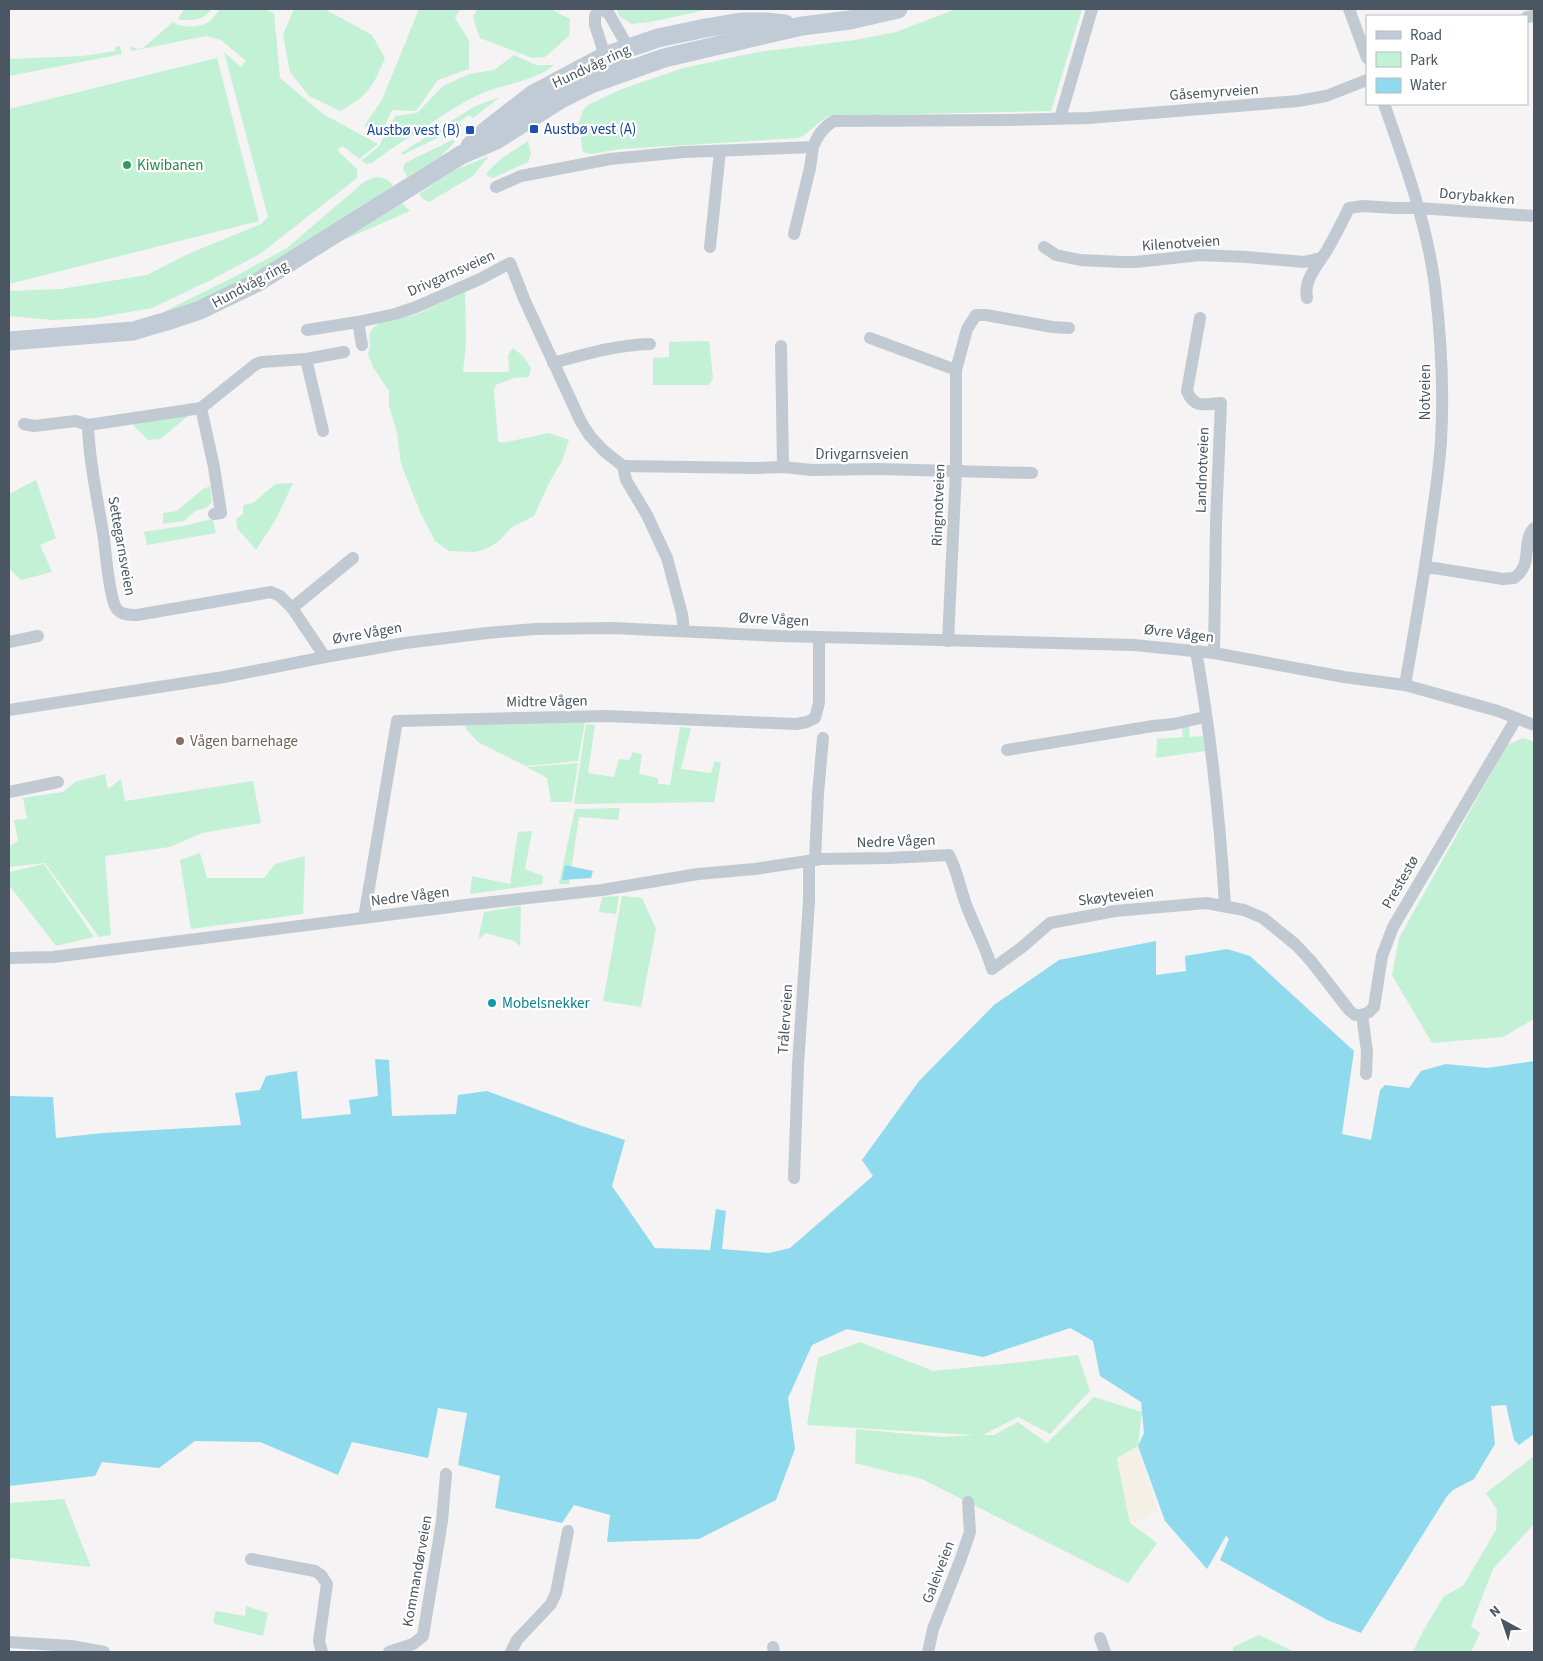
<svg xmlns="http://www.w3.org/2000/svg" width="1543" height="1661" font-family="'Source Sans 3',sans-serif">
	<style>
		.green { fill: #c3f1d5 }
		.sand { fill: #f5f0e5 }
		.water { fill: #90daee }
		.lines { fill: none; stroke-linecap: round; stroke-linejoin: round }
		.street { stroke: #c1cad2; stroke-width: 12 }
		.secondary { stroke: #c1cbd6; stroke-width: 19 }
		.transit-dot { fill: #1a4fb4; stroke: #fff; stroke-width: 2 }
		.leisure-dot { fill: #2e9e5b; stroke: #fff; stroke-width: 2 }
		.education-dot { fill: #8d6e63; stroke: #fff; stroke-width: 2 }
		.culture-dot { fill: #0f9aa8; stroke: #fff; stroke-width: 2 }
		.labels { text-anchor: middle; stroke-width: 4.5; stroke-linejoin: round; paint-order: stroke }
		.street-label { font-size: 15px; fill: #4a5661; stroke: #fff }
		.transit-label { font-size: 15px; fill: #164399; stroke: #fff; text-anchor: start }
		.leisure-label { font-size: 15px; fill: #27864d; stroke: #fff; text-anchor: start }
		.education-label { font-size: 15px; fill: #785e54; stroke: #fff; text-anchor: start }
		.culture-label { font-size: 15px; fill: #0d838f; stroke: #fff; text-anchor: start }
	</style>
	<rect width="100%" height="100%" fill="#f5f3f3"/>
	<g class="green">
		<path d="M185,9h27c-11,12 -16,11 -32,11l-2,-2z"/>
		<path d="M220,9h44l10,4 6,65 43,36 55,30 -19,15 -16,-13 -6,4 20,19v9l-97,76 -49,26 -59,28 -57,10 -42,2 -44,-4v-25l52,-2 86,-14 41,-21 73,-30 7,-7 -44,-165 17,15 5,-6 -25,-21 -15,-4 -74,15 -3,-5 9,3 5,-1 30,-26c8,6 27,6 36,0 4,-3 8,-9 11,-13z"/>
		<path d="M294,9l32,1 46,25 13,23c-13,30 -16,37 -45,53l-31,-15 -19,-24 -7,-37z"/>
		<path d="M419,9h41l-5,9 14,23v28l-31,11 -22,31 -24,-1 -11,24 -17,-8 18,-26z"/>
		<path d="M477,9h74l19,10 -1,17 -24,21 -13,1 -52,-20 -7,-20z"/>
		<path d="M617,9h93l-60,13 -18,2 -13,-8z"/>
		<path d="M956,9h126l-31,102 -222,5c-12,6 -18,16 -30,22l-178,11 -30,5 -8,-2 -5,-28 5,-14 5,-5 34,-16 61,-21 75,-16 97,-12 41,-8z"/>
		<path d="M120,46l2,8 -5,1 -108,21v-17l74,-3 32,-5v-4z"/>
		<path d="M514,55l22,10h18c-21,17 -47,18 -71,28 -17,7 -32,17 -47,27 -21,14 -44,27 -64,43l-5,1 -6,-3 18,-15 16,-30 22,-3 26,-27 26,-12 25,-4z"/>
		<path d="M217,58l42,163 -250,63v-175z"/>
		<path d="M500,97l-27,21 -4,-3 -10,7 3,4 -60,29 -1,-2 74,-47z"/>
		<path d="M454,139v4l-15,15 -32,19 -4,-9 2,-5z"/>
		<path d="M528,141l3,13 -3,8 -35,16 -4,-1 -3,-3c12,-15 27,-23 42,-33z"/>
		<path d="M489,156l-16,20 -44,26 -6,-3 -4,-5 34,-23z"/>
		<path d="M375,177c8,1 13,1 18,9l-43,30 -101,62 -43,20 -43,14 71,-35 53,-29 77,-66z"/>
		<path d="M402,203l8,8 -71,31z"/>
		<path d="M465,292l1,51 -3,29h46l-1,-17 5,-7 10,8 8,12 -2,9 -15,1 -18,7 -2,6 4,50 4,2 47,-10 20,7 -7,21 -13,22 -15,33 -22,11 -13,14 -11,7 -13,4 -26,-1 -14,-10 -14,-27 -20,-50 -4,-32 -8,-26v-15l-16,-24 -5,-13 2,-8 -1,-12 4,-6 7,-5 35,-8z"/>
		<path d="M709,341l4,37 -4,7h-56v-27l16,-1v-15z"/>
		<path d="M189,415l-29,24 -12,1 -14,-14 -1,-4z"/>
		<path d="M36,480l20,58 -16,7 12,27 -31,8 -12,-12v-74z"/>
		<path d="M293,483l-17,36 -20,31 -19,-22 -1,-9 7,-5v-9l10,-2 22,-19z"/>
		<path d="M210,486l2,16 -6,6 -11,3 -11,10 -21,3v-11l14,-2 26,-22z"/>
		<path d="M211,519l2,1 3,13 -69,12 -3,-13 44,-7z"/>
		<path d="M585,721l-7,40 -52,5 -48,-24 -11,-12 -3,-6z"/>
		<path d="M586,724l9,1 -7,48 26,4 5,-18 10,1 4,-8 9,2 -3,20 19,4v6l12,1 10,-58 11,1 -10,41 30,4 4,-12 6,2 -7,39 -140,2z"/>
		<path d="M1182,727h7l1,10 13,-1 2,15 -49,7 1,-19 26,-2z"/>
		<path d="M1523,738l11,4v277l-31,18 -71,6 -40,-68 7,-37 108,-193z"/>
		<path d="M578,763l-6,39h-21l-4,-24 -20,-11z"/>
		<path d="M105,774l3,15 13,-10 4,22 128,-20 8,42 -59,10 -32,14 -65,9 6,79 -12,2 -54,-74 -36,4v-21l9,-5 -4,-21 13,-1 -4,-21 40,-6 12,-10z"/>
		<path d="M620,808l-2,12 -39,-3 -10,67h-10l16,-75z"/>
		<path d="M532,831l-7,38 18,7 -1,8 -72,10 2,-18 38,8 8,-52z"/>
		<path d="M200,853l7,25h57l11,-14 30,-8 -2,58 -112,15 -11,-69z"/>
		<path d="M44,864l50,73 -38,9 -47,-61v-13z"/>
		<path d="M619,896l-3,18 -17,-2 3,-15z"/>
		<path d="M622,896l20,2 14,31 -15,78 -38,-6z"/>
		<path d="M521,906l-1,40 -6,-5 -28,-8 -8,7 6,-28z"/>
		<path d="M860,1342l73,29 90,-9 55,-7 12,36 -40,43 -32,-17 -35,18h11l24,-13 29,21 47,-46 48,15 -4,34 -21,12 13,65 27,20 -29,40 -206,-104 -20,-5v1l-47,-12 1,-34 87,8 31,-2 -167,-10 11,-67z"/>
		<path d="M1534,1456v68l-41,45 -22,57 9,7 -9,19h-58l9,-19 22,-37 19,-10 33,-56 1,-20 -11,-17z"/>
		<path d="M64,1499l27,68 -82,-9v-55z"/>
		<path d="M246,1606l22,7 -5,23 -48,-12 -2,-4 3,-9 29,5z"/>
		<path d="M1259,1635l36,17h-62v-5z"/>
	</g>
	<path class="sand" d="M1138,1446l20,66c-15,1 -13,10 -28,11l-13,-65z"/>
	<g class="water">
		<path d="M565,865l28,6 -2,7 -29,2z"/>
		<path d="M1156,941v34l30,-4 -1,-15 42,-7 23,7 104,95 -12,83 29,6 9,-50 5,-5 24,3 12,-17 25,-7 41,4 47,-7v373l-15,11 -5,-5 -8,-35 -15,1 4,38 -21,35 -21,11 -6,6 -86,137 -34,-13 -107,-60 9,-21 -3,-3 -19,33 -42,-48 -27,-75 6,-13 -3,-31 -41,-26 -7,-35 -23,-13 -87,29 -136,-28 -35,16 -24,53 7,51 -19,51 -77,39 -92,3 3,-27 -36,-10 -12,18 -67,-15 5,-32 -42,-11 9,-52 -29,-5 -10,50 -76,-16 -14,33 -78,-33 -65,-1 -36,27 -57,-6 -7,14 -86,10v-390l44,1 3,41 47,-5 138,-8 -6,-32 25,-3 6,-14 31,-5 5,48 49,-5 -2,-14 29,-4 -3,-37 14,1 3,56 64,-2 2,-19 29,-4 92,34 46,15 -13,46 43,62 55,2 6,-41 10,2 -4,38 47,4 21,-5 83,-72 -11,-16 57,-79 75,-76 65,-45z"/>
	</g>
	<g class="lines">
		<g class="street">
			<path d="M599,9l-4,7v9l10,31 18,17"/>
			<path d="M602,9l7,5 19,33 -5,26"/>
			<path d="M1349,9l18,49"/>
			<path d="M1527,17l7,-1"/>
			<path d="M1384,104c21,59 43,120 51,182 6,51 9,104 6,155 -2,31 -7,61 -11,91 -7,51 -16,102 -25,153"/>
			<path d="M1060,118l32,-109"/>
			<path d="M496,187l25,-11 89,-17 74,-7 129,-5c5,-12 10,-20 21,-26l174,-1 81,-2 209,-17 28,-5 41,-16"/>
			<path d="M794,234l16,-66 3,-21"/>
			<path d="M710,247l10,-96"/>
			<path d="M1044,247l12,8 24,5 41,2h15l64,-7 46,2 58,5 17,-4"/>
			<path d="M1307,298c-4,-18 11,-33 20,-48 8,-13 15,-28 22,-42l14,-2 32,2h23l116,8"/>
			<path d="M1200,318l-13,73c7,18 18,13 34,12l-5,119 -2,131"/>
			<path d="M358,322l4,23"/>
			<path d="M307,330l51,-8 37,-8 21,-7 64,-28 30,-16 15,38 56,121 9,14 14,15 19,15 3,14 21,35 20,43 15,56 2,17"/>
			<path d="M870,338l86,32"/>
			<path d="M781,346l2,121"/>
			<path d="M306,359l17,72"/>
			<path d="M553,363c33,-9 63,-18 97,-19"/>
			<path d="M201,408l13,59 7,46 -7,1"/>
			<path d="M24,424l10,2 42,-5 12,4 113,-17 55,-44 6,-2 44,-3 38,-7"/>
			<path d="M88,425c1,38 10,76 16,114 2,17 5,56 12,69 5,7 13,7 21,7l134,-23 9,4 12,12"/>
			<path d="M623,466l134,2 26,-1 29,3 67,-1 153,4"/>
			<path d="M1425,569l9,-1 69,11 11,-1c20,-13 7,-37 20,-50"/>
			<path d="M948,641l8,-170v-101l11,-41 9,-14h10l66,12 17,1"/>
			<path d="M9,642l29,-6"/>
			<path d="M1196,651c15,84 24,169 29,254"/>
			<path d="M325,657l-33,-49 61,-50"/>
			<path d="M9,710l215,-33 101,-20 80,-14 82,-10 48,-4 78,-1 167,8 354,9 80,8 130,24 61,8 93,26 36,14"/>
			<path d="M1007,750l146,-24 21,-2 31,-7"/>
			<path d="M9,792l49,-10"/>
			<path d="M815,860l3,-66 5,-56"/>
			<path d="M364,918l33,-197 210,-5 189,8 11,-2 8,-4 4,-15v-66"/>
			<path d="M9,958l44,-1 421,-53 128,-14 96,-16 57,-5 66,-10 68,-1 60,-3c9,17 11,35 18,52 8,21 19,40 25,62l29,-21 29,-25 65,-12 91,-8 38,7 19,8 32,26 16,17 38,49 6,5h7"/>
			<path d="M1366,1074l1,-23 -5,-36 7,-3 5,-5 8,-51 11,-29 123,-208"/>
			<path d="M794,1178l4,-113 11,-164v-40"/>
			<path d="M251,1559l64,12 6,4 6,9 -8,57 3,11"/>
			<path d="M1100,1638l5,14"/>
			<path d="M9,1642l62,4 33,6"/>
			<path d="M773,1647l1,5"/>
			<path d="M389,1652l24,-8 10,-8 19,-115 4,-47"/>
			<path d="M511,1652l6,-12 34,-36 5,-11 12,-62"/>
			<path d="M928,1652l5,-23 27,-68 10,-29 -2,-30"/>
		</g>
		<g class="secondary">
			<path d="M470,146l17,-16 45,-35 73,-39 53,-18 47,-10 36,-6h25l19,2"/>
			<path d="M9,341l124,-10 34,-10 33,-11 58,-28 203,-127 35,-15 65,-41 30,-15 73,-26 138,-32 48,-6 48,-11"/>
		</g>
	</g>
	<g class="transit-dot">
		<rect x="529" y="124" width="10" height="10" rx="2.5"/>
		<rect x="465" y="125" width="10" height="10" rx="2.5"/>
	</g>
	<circle class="leisure-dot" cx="127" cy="165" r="5"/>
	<circle class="education-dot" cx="180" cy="741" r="5"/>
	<circle class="culture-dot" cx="492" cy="1003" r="5"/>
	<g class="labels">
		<g class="street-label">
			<text transform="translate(591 66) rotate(-25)" y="5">Hundvåg ring</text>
			<text transform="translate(1214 92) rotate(-4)" y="5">Gåsemyrveien</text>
			<text transform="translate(1477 196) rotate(5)" y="5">Dorybakken</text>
			<text transform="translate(1181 243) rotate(-4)" y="5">Kilenotveien</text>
			<text transform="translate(451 273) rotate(-24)" y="5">Drivgarnsveien</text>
			<text transform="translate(250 284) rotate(-28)" y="5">Hundvåg ring</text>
			<text transform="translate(1425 392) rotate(-90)" y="5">Notveien</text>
			<text x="862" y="459">Drivgarnsveien</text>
			<text transform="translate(1202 470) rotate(-88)" y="5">Landnotveien</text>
			<text transform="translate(938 505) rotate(-88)" y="5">Ringnotveien</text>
			<text transform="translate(122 546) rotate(80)" y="5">Settegarnsveien</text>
			<text transform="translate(774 619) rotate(3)" y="5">Øvre Vågen</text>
			<text transform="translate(367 633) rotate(-10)" y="5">Øvre Vågen</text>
			<text transform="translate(1179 633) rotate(7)" y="5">Øvre Vågen</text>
			<text transform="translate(547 701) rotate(-1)" y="5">Midtre Vågen</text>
			<text transform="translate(896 841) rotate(-2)" y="5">Nedre Vågen</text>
			<text transform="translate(1400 882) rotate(-60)" y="5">Prestestø</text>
			<text transform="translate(410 896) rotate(-7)" y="5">Nedre Vågen</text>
			<text transform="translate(1116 896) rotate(-7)" y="5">Skøyteveien</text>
			<text transform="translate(785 1019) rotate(-86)" y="5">Trålerveien</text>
			<text transform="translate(417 1571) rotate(-80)" y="5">Kommandørveien</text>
			<text transform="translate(938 1572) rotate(-69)" y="5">Galeiveien</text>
		</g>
		<g class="transit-label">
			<text x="544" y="134">Austbø vest (A)</text>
			<text x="460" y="135" text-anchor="end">Austbø vest (B)</text>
		</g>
		<g class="leisure-label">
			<text x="137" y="170">Kiwibanen</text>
		</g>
		<g class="education-label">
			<text x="190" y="746">Vågen barnehage</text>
		</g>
		<g class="culture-label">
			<text x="502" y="1008">Mobelsnekker</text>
		</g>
	</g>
	<rect width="1543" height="1661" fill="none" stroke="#4a5661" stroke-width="20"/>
	<rect x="1366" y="15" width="162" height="90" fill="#ffffff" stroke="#b7bbc0"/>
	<rect x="1376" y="31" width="25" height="8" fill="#c1cbd6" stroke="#b7bbc0"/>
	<text x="1410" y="40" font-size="15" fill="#4a5661">Road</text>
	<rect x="1376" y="52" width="25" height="15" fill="#c3f1d5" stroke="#b7bbc0"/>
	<text x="1410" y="65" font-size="15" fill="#4a5661">Park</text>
	<rect x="1376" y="78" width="25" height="15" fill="#90daee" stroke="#b7bbc0"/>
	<text x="1410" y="90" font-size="15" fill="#4a5661">Water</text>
	<g transform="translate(1503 1621) rotate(320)" stroke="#ffffff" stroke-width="4" paint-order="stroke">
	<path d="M0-4L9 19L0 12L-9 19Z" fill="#4a5661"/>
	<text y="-8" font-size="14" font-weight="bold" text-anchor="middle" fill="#4a5661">N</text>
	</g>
</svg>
